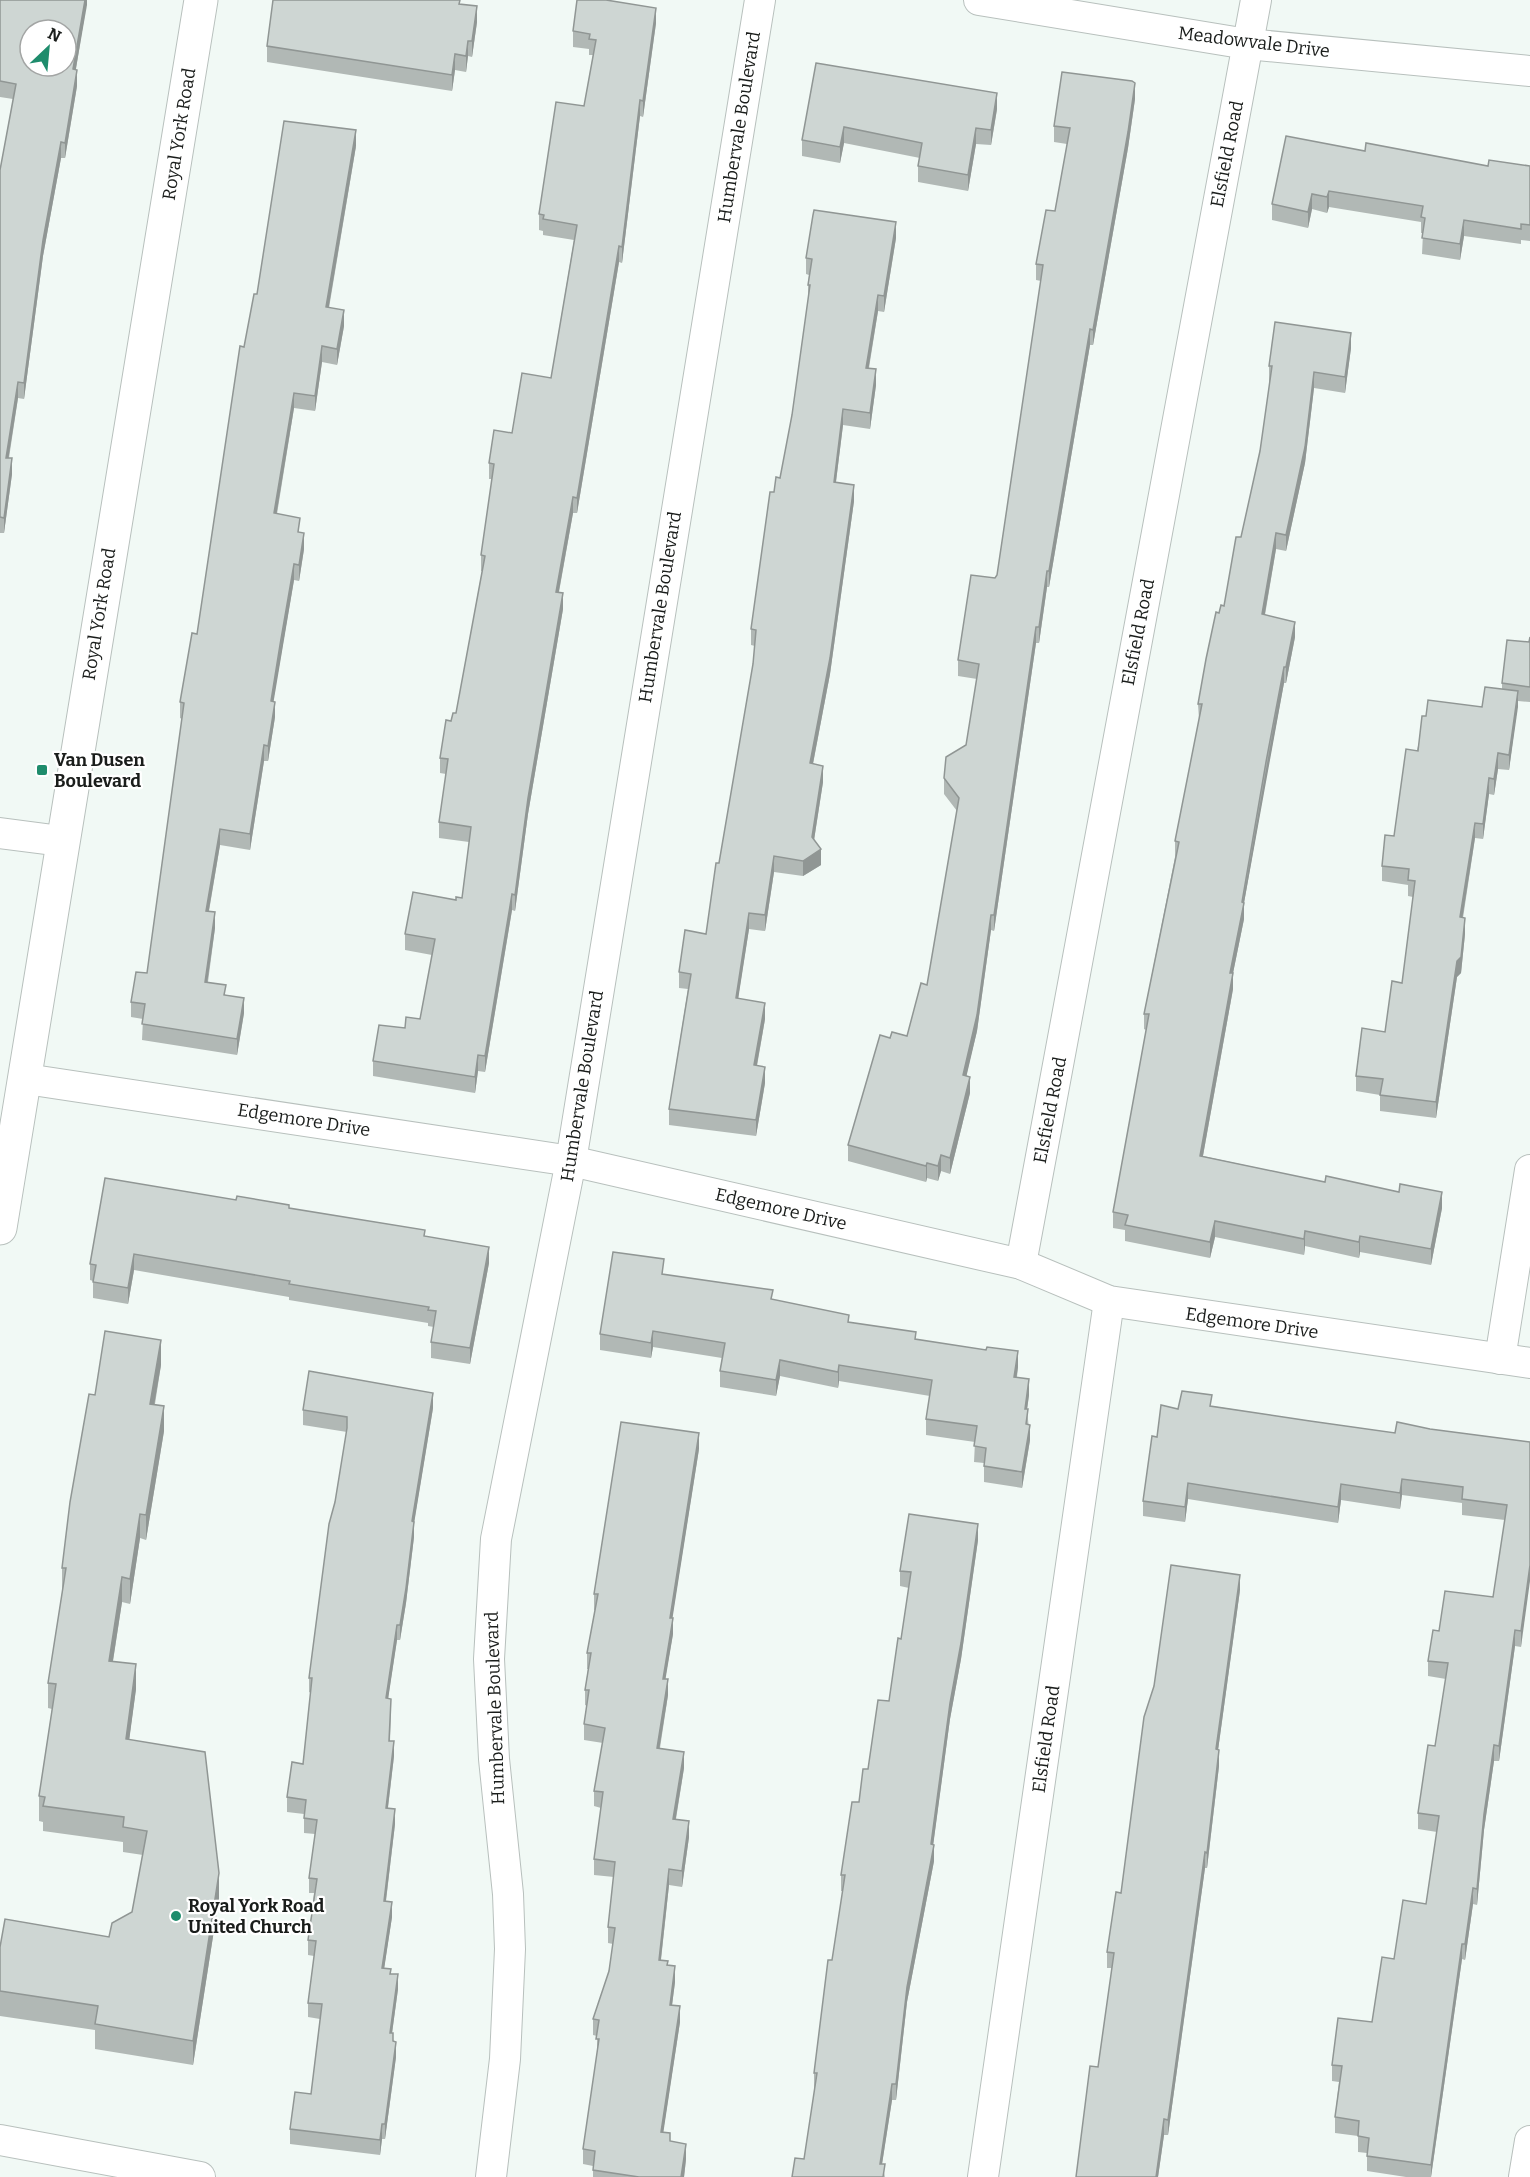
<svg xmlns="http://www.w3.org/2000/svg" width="1530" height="2177" font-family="Bitter,serif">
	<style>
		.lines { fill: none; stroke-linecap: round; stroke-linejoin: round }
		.minor-casing { stroke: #b8c0bd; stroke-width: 32 }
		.secondary-casing { stroke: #b8c0bd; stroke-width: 35 }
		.minor { stroke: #fff; stroke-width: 30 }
		.secondary { stroke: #fff; stroke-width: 33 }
		.wall { fill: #b1b8b5 }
		.shaded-wall { fill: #909694 }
		.building { fill: #ced6d3; stroke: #909694; stroke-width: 1.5; fill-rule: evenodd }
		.poi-dot { fill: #1e8c6c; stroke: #fff; stroke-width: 2 }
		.labels { text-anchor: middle; stroke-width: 4.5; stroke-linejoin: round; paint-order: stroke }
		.street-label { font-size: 18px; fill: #1a1d1b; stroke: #fff }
		.poi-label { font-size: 18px; font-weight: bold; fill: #1a1d1b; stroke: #fff; text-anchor: start }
	</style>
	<rect width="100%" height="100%" fill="#f1f9f5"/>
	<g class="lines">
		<g class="minor-casing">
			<g id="minor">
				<path d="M979,0l268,44 283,27"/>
				<path d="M0,833l61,8"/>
				<path d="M26,1079l545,82 450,103 88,37 421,62"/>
				<path d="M1021,1264l235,-1264"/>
				<path d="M1500,1359l30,-189"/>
				<path d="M0,2140l200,37"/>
				<path d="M491,2177l14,-118 5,-110 -2,-55 -14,-135 -5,-100 7,-120 75,-378 189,-1161"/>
				<path d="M983,2177l126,-876"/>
				<path d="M1524,2177l6,-36"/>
			</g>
		</g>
		<g class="secondary-casing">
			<path id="secondary" d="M0,1228l201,-1228"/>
		</g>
		<use href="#minor" class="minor"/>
		<use href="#secondary" class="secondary"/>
	</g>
	<g class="wall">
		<path d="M0,0h87l-11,69 1,17 -12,72h-4l-18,98 -19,143 -6,-1 -9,60 3,16 -8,59h-4v-363l13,-71 -13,-2z"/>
		<path d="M460,4l17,18 -5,35 -4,-1 -2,16 -11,-2 -3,21 -185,-29v-16z"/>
		<path d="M656,23l-13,94 -3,-1 -18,147 -3,-1 -42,251h-4l-14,79 4,17 -35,205 -13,97 -3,-1 -27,162 -7,-1 -3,22 -102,-17v-15l32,-33 15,-9 12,-64 -27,-5v-16l51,-34 6,-2 7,-56 -30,-4v-16l7,-48 -6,-1v-15l11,-37 5,-8 26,-142h-1v-16l11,-76h-3v-16l23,-30 39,-55 23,-138 -31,-5v-4l-4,-1v-16l45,-108 9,-51h-4v-6l-16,-2v-16z"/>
		<path d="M816,63l181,46 -6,36 -15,-1 -8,47 -50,-9v-16l2,-8 -76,-15 -4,20 -38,-7v-16z"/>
		<path d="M1135,99l-7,49 -35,197h-3l-41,242h-2l-8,56h-3l-42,288 -3,-1 -14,101 -11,45 4,17 -20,81 -9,-3 -3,10 -11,-3 -1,4 -78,-21v-16l42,-107 17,-2 20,-51 30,-174 -13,-17v-16l22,-33 11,-66 -19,-3v-16l39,-85 44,-294 -5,-1v-16l19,-53 12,-67 -13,-2v-16z"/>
		<path d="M356,146l-27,162 15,18 -7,39 -15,-3 -7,49 -21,-3 -17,106 23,19 4,16 -5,32 -5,-1 -14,81 -7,40 2,16 -7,44h-4l-14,89 -30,-5 -11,66 6,17 -7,54 18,13 18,18 -7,42 -95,-15 1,-21 -12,-2v-15l16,-29 35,-254 -2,-1v-16l17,-68 60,-340z"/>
		<path d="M1365,151l123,15h42v75l-9,-1v4l-57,-8 -4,24 -38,-6 1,-21h-2v-11l-92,-15 -2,6 -15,-4 -4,19 -36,-8v-16z"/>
		<path d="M896,238l-12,74 -6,-1 -9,57 7,17 -6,44 -27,-4 -7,57 18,19 -24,173 -17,90 10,18 -9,58 7,25 -18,11 -29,-4 -9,59 -16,-2 -11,69 27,21 -8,47 8,17 -9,53 -87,-11v-16l19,-120 -9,-1v-16l27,-38 13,-71 34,-199 2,-18 -4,-1v-16l23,-137 6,-14 12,-63 16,-115v-15l1,-10 -3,-1v-16z"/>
		<path d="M1351,348l-6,45 -31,-5 -9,75 -19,88 -10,-2 -11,66 30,22 -9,46h-2l-18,95 -22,125v16l-11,54v16l-30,167 239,52 -11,57 -71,-13 -1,6 -54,-12 -1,9 -89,-18 -5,21 -85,-17v-11l-12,-2v-16l33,-182 -2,-1v-15l31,-157v-16l24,-122 -1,-15 21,-91 5,-7 17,-69 19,-86 10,-69h-1v-16z"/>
		<path d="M1530,637v65l-12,-1 -9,69 -11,-1 -4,26 -5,-1 -6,45 -8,-1 -12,80 2,16 -4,39 -4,4 -21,141 -56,-7v-16l-24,-4v-15l29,-44 17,-49 11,-86 -5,-1v-11l-26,-4v-15l12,-30 32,-120 56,-9 20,-18v-6l27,-41z"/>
		<path d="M236,1200l53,8 136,28 64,27 -19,101 -39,-6v-16l3,-15 -6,-1v-3l-139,-23v-3l-155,-27 -6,34 -35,-6v-17l-3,-1v-16z"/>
		<path d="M664,1274l109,26 76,22 169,45 -1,10 12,18 -2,14 3,31 -8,48 -38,-6v-19l-10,-1 1,-20 -49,-7v-16l4,-23 -91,-15 -1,7 -58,-12 -4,20 -56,-9v-16l2,-13 -69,-11 -2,11 -51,-8v-16z"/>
		<path d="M161,1365l-6,39 9,27 -18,109 -6,-2 -10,66 -8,-2 -9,59 23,28 -7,51 90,158 -26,167 -98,-16v-19l-95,-14v-69l109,-10 23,-25 11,-57 -20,-3v-10l-80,-11v-9l-4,-1v-25l13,-87 -4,-1v-25l14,-90v-25l33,-173z"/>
		<path d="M1212,1406l98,15 85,12 35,-4 100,13 -9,205 -6,-1 -16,115h-5l-10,69 -7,75 -4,-1 -8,56 -3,-1 -31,218h-25l-39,-6v-18l-9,-1v-16l-23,-3v-16l4,-35 -7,-1v-16l40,-43 22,-63 32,-55 11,-72 -19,-3v-16l17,-67 11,-67 -18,-3v-15l11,-30 54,-34 12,-77 -43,-5v-12l-60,-8 -2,14 -59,-9 -3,23 -150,-24 -3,23 -42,-6v-15l14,-64 21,-28z"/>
		<path d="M433,1408l-19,114v15l-8,66 -6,37h-3l-9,58 3,16 -1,27 4,15 -6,52 7,16 -9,77 6,16 -8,51 7,6 7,15 -6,44 4,24 -11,82h-3l-2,16 -90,-11v-15l21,-35 9,-75 -12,-2v-14l6,-47 -6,-1v-15l6,-47h-5v-15l6,-44 -11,-1v-19l-17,-2v-15l16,-33 8,-71 -2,-1v-14l38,-246 -44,-7v-15z"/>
		<path d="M699,1449l-27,169 1,16 -8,45 3,16 -8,53 24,20 -8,51 13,18 -7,50 -13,-2 -8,75 7,6 7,16 -3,23 8,17 -17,110 23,27 -2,18h-91v-11l-10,-2v-15l14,-94v-19l-4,-1v-16l16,-48 4,-27 -5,-1v-16l6,-50 -20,-2v-16l7,-51 -7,-2v-15l9,-48 -19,-3v-16l3,-18 -2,-1v-15l3,-21h-1v-16l8,-43h-1v-16z"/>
		<path d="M978,1540l-17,119 -11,60 -17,126 1,16 -27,141 -11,98h-4l-10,64 3,13 -81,-18 11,-70h-1v-16l29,-182h-2v-16l18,-73 30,-101 12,-62 8,-51 -9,-2v-15z"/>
		<path d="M1240,1590l-22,160 1,16 -12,102h-2l-37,267h-4l-6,42h-82l22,-110 14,-99h-5v-16l14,-59z"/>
	</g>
	<g class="shaded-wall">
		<path d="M85,0h2v5l-14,80v-16z"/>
		<path d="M477,6v16l-5,35v-16z"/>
		<path d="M656,8v15l-13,94v-16z"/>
		<path d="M468,41v15l-2,16v-16z"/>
		<path d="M455,54v16l-3,21v-16z"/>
		<path d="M77,70v16l-12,72v-15z"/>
		<path d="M1135,83v16l-7,49 -35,197v-15z"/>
		<path d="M997,93v16l-6,36v-15z"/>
		<path d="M640,100v16l-18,147v-16z"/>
		<path d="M844,127v16l-4,20v-16z"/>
		<path d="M976,128v16l-8,47v-16z"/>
		<path d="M356,130v16l-30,177v-16z"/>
		<path d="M61,142v16l-18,98 -19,143v-16l19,-143z"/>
		<path d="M1329,191v16l-2,6v-16z"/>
		<path d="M1312,194v15l-4,19v-16z"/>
		<path d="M1464,220v16l-4,24v-16z"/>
		<path d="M896,222v16l-12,74v-16z"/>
		<path d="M619,246v16l-42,251v-15z"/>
		<path d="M878,295v16l-12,72v-15z"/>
		<path d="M344,310v16l-7,39v-16z"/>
		<path d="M1090,329v16l-41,242v-16z"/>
		<path d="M1351,333v15l-6,45v-16z"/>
		<path d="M322,346v16l-7,49v-15z"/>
		<path d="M876,369v16l-6,44v-16z"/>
		<path d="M1314,372v16l-9,75 -19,88v-16z"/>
		<path d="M18,382v16l-12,75v-15z"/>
		<path d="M294,393v15l-20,121v-16z"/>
		<path d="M843,409v16l-9,72v-15z"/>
		<path d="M12,458v16l-8,59v-15z"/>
		<path d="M854,485v16l-24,173 -20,105v-16z"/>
		<path d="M573,497v16l-17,94v-15z"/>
		<path d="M304,533v16l-5,32v-16z"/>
		<path d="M1276,533v16l-14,81v-16z"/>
		<path d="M294,564v16l-23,137v-16z"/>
		<path d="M1047,571v16l-8,56v-16z"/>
		<path d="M563,593v16l-35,205 -13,97v-16l13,-97z"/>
		<path d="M1295,622v15l-9,46v-16z"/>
		<path d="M1036,627v16l-42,288v-16z"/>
		<path d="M1284,667v16l-40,220v16l-14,69v-15z"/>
		<path d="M1518,691v16l-9,63v-15z"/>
		<path d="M275,702v15l-7,44v-15z"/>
		<path d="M264,745v16l-14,89v-16z"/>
		<path d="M1498,753v16l-4,26v-16z"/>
		<path d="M823,766v16l-11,71v-16z"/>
		<path d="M1489,778v16l-6,45v-15z"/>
		<path d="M1475,823v15l-15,95v-16z"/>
		<path d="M220,829v16l-14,82v-16z"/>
		<path d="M821,849v16l-18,11v-15z"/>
		<path d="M774,856v16l-9,59v-16z"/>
		<path d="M512,894v16l-27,162v-16z"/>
		<path d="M215,912v16l-10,70v-16z"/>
		<path d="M749,913v16l-13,84v-15z"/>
		<path d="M991,915v15l-14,101 -14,60v-16z"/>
		<path d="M1465,918v16l-4,39 -4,4 -21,141v-16l21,-141z"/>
		<path d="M1233,973v16l-33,183v-16z"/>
		<path d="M244,998v15l-7,42v-16z"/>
		<path d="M765,1003v16l-11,62v-16z"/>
		<path d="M478,1055v16l-3,22v-16z"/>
		<path d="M765,1067v16l-9,53v-16z"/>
		<path d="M970,1077v16l-20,81v-16z"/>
		<path d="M941,1155v16l-3,10v-15z"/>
		<path d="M927,1163v15l-1,4v-16z"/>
		<path d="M1442,1192v16l-11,57v-16z"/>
		<path d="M1215,1221v16l-5,21v-16z"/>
		<path d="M1305,1231v15l-1,9v-16z"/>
		<path d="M1360,1236v16l-1,6v-16z"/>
		<path d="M489,1247v16l-19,101v-16z"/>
		<path d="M134,1254v16l-6,34v-16z"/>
		<path d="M653,1331v16l-2,11v-15z"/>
		<path d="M161,1340v25l-11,64v-25z"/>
		<path d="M1018,1351v16l-4,26v-16z"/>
		<path d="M780,1360v16l-4,20v-16z"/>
		<path d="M839,1365v16l-1,7v-16z"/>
		<path d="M1029,1379v16l-4,29v-15z"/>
		<path d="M433,1393v15l-21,128v-15z"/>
		<path d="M164,1406v25l-18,109v-25z"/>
		<path d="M1030,1425v15l-8,48v-16z"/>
		<path d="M699,1433v16l-29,185v-16z"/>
		<path d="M1402,1479v16l-2,14v-16z"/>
		<path d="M1188,1483v16l-3,23v-15z"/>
		<path d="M1341,1484v16l-3,23v-16z"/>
		<path d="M140,1514v24l-10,66v-25z"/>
		<path d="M414,1522v15l-8,66 -6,37v-15z"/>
		<path d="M978,1524v16l-17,119 -11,60 -18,135 2,-9v16l-27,141 -11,98v-16l11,-97 24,-143 19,-141z"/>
		<path d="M1530,1565v16l-9,66v-16z"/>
		<path d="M1240,1575v15l-24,175v-16z"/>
		<path d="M122,1577v25l-13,84v-25z"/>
		<path d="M673,1618v16l-10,60v-15z"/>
		<path d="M397,1625v15l-11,73v-15z"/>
		<path d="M1515,1630v16l-16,115v-15z"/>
		<path d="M136,1664v25l-10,75v-25z"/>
		<path d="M668,1679v16l-11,68v-15z"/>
		<path d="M394,1741v15l-8,67v-15z"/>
		<path d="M1494,1745v16l-10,69 -7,75v-16l7,-75z"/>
		<path d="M1219,1750v16l-12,102v-15z"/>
		<path d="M684,1752v16l-11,67v-16z"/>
		<path d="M395,1809v15l-11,92v-15z"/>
		<path d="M689,1821v16l-7,50v-16z"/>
		<path d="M1205,1852v16l-37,267v-15z"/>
		<path d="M669,1869v16l-10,91v-16z"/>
		<path d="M219,1873v25l-26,167v-24z"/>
		<path d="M1473,1888v16l-8,56v-16z"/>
		<path d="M392,1902v15l-10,66v-15z"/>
		<path d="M1462,1944v15l-31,218v-12z"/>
		<path d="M675,1966v16l-5,39v-16z"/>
		<path d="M398,1974v15l-8,59v-15z"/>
		<path d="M680,2006v16l-19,126v-16z"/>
		<path d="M396,2042v15l-11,82v-15z"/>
		<path d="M892,2084v16l-12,77v-13z"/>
		<path d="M1164,2119v16l-6,42h-2z"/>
		<path d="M382,2124v15l-2,16v-15z"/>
		<path d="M686,2144v15l-2,18h-3z"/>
	</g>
	<g class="building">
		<path d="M0,0h85l-12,69 4,1 -12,73 -4,-1 -18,98 -19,143 -6,-1 -12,76h6l-8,60 -4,-1v-347l16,-86 -16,-3zM30,30h36v36h-36z"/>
		<path d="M273,0h187l-1,4 18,2 -5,35h-4l-2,15 -11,-2 -3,21 -185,-29z"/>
		<path d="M577,0h29l50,8 -13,93 -3,-1 -18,147 -3,-1 -42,252 -4,-1 -17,95 7,1 -35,205 -13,97 -3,-1 -27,162 -7,-1 -3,22 -102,-16 6,-36 26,3 1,-11 14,2 15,-80 -30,-5 8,-42 43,8v-3l6,1 9,-71 -32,-5 9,-63 -8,-1 6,-38 5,1 2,-8h3l29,-157 -4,-1 13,-91 -5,-1 5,-33 18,3 10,-60 29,5 26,-153 -34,-6 1,-4 -5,-1 17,-112 28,4 12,-66 -7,-1 1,-5 -17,-3z"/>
		<path d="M816,63l181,30 -6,37 -15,-2 -8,47 -50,-9 4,-23 -78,-16 -4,20 -38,-7z"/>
		<path d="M1062,72l70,9 3,2 -7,49 -35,198 -3,-1 -41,242h-2l-8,56h-3l-42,288h-3l-14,100 -14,60 7,2 -20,81 -9,-3 -3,11 -11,-3 -1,3 -78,-21 32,-110 10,3 2,-6 15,4 14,-53 6,2 32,-187 -15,-20 2,-21 20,-12 13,-81 -21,-4 13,-85 24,3 2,-3 46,-310 -7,-1 10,-54 9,1 15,-83 -16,-2z"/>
		<path d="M284,121l72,9 -30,177 18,3 -7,39 -15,-3 -7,50 -21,-3 -20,120 26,5 -2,14 6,1 -5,32 -5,-1 -14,81 -9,56 4,1 -7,44 -4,-1 -14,89 -30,-5 -14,82 9,1 -10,70 21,3 -2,10 20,3 -7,41 -95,-15 3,-20 -14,-2 5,-30 11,1 37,-270 -4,-1 12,-69 5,1 43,-288 4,1 10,-53h3z"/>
		<path d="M1286,136l79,15 1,-8 122,23 1,-6 41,6v59l-9,-1v5l-57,-9 -4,24 -38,-6 3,-20 -4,-1 2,-11 -94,-15 -2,6 -15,-3 -4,18 -36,-8z"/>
		<path d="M814,210l82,12 -12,74 -6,-1 -12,73 10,1 -6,44 -27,-4 -9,73 20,3 -24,173 -20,105 13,3 -11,71 9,12 -18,12 -29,-5 -9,59 -16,-2 -13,85 29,5 -11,62 11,2 -9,53 -87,-11 22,-135 -12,-2 6,-42 21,4 10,-71h3l34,-199 3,-34 -5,-1 19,-137h4l2,-15 4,1 12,-63 18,-130h-2l4,-26 -6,-1 7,-43z"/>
		<path d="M1275,322l76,11 -6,44 -31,-5 -9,75 -19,88 -10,-2 -14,81 33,8 -9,45h-2l-18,95 -24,140 2,1 -14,70h3l-33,183 125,26 1,-6 73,16 1,-8 42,8 -11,57 -71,-13 -1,6 -54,-11 -1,8 -89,-18 -5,21 -85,-17 3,-10 -15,-3 36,-198h-5l35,-172 -4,-1 27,-137h-4l8,-45 10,-47 3,1 2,-8 3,1 12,-69h5l19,-86 12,-85h-3z"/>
		<path d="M1530,637v50l-28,-4 5,-43 22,2z"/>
		<path d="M1485,687l33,4 -9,64 -11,-2 -4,26 -5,-1 -6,46 -8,-1 -15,94 5,1 -4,39 -4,4 -21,141 -56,-7 3,-16 -27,-3 6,-48 23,4 7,-51 10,2 13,-102 -7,-1 1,-11 -27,-3 3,-31 9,1 12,-87 12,2 4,-35h4l2,-16 54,7z"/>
		<path d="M105,1178l131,22 1,-4 52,9v3l136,22 -1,6 65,11 -19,101 -39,-6 5,-31 -8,-1 1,-3 -140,-23 1,-3 -156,-27 -6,34 -35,-6 3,-17 -6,-1z"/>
		<path d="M613,1252l51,7 -2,15 111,16 -2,9 78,16 -1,7 68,10 -1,7 71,11 1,-3 31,4 -4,26 15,2 -4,30h3l-2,15 4,1 -8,47 -38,-6 2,-18 -12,-2 3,-20 -51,-7 6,-39 -93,-15 -1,7 -58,-12 -4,20 -56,-9 5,-28 -72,-12 -2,12 -51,-9z"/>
		<path d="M105,1331l56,9 -11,64 14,2 -18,109 -6,-1 -10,65 -8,-2 -13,84 27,3 -10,75 79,13 14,121 -26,168 -98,-17 3,-18 -98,-15v-44l5,-28 104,18 3,-14 20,-11 15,-81 -24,-4 1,-10 -81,-11 2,-9 -6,-1 17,-112 -8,-1 18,-115h-4l8,-66 19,-108 6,1z"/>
		<path d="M309,1371l124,22 -21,128 2,1 -8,66 -6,37h-3l-11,73 5,1 -2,42h5l-8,67 9,1 -11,92 8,1 -10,66 9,1 -1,5h8l-8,59h3v8l3,1 -11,82h-3l-2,16 -90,-11 5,-37 16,2 11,-90 -14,-1 8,-62 -8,-1 9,-61 -8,-1 8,-58 -13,-2 2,-18 -19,-3 5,-35 11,2 9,-86h-3l20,-154 6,-22 12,-74v-11l-44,-7z"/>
		<path d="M1182,1391l30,4 -2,11 100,15 85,12 2,-11 33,7 100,13v123l-9,66 -6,-1 -16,116 -5,-1 -10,69 -7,75 -4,-1 -8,56h-3l-31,221 -64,-9 2,-18 -11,-2 1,-15 -24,-4 7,-51 -10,-1 6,-47 34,4 10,-65 12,2 9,-59 23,4 13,-88 -21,-3 10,-68 7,1 13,-83 -20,-2 5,-31 6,1 6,-40 48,6 14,-92 -45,-6 1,-12 -61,-8 -2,14 -59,-9 -3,23 -150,-24 -3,24 -42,-6 9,-65 5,1 4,-32 17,4z"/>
		<path d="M621,1422l78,11 -29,185h3l-10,61h5l-11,69 27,4 -11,67 16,2 -7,50 -13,-2 -10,91 9,1 -1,4 8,1 -5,39 10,1 -19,126 9,1v8l16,3 -5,33h-42l-46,-7 2,-19 -12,-2 16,-110h-3l3,-19 -6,-1 16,-48 6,-43 -7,-1 7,-65 -21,-3 9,-67 -9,-1 11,-63 -21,-4 5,-34h-4l6,-37h-4l11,-59h-4z"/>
		<path d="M909,1514l69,10 -17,119 -11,60 -19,141 3,1 -27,142 -11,97h-4l-12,80h5l-2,13h-91l3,-19 9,1 13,-86h-3l14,-113h4l13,-85h-4l11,-73h7l4,-33h5l10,-69 11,1 9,-63 3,1 10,-67 -11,-1z"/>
		<path d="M1171,1565l69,10 -24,174 3,1 -12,103 -2,-1 -37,268 -4,-1 -8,58h-80l14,-111 8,1 16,-114 -7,-1 9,-60 5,1 23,-176 10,-31z"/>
	</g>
	<g class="poi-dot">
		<rect x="36" y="764" width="12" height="12" rx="3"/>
		<circle cx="176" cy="1916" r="6"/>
	</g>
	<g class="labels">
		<g class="street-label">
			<text transform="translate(1254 42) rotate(7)" y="6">Meadowvale Drive</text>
			<text transform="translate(739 127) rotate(-81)" y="6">Humbervale Boulevard</text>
			<text transform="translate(179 134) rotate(-81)" y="6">Royal York Road</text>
			<text transform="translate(1227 154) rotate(-79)" y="6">Elsfield Road</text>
			<text transform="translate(660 607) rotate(-81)" y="6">Humbervale Boulevard</text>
			<text transform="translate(99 614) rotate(-81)" y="6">Royal York Road</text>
			<text transform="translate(1138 632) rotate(-79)" y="6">Elsfield Road</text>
			<text transform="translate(582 1086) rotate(-81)" y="6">Humbervale Boulevard</text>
			<text transform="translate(1050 1110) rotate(-79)" y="6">Elsfield Road</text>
			<text transform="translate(304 1120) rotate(9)" y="6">Edgemore Drive</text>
			<text transform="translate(781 1209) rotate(13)" y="6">Edgemore Drive</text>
			<text transform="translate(1252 1323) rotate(8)" y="6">Edgemore Drive</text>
			<text transform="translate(495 1708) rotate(-92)" y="6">Humbervale Boulevard</text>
			<text transform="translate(1046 1739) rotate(-82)" y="6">Elsfield Road</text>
		</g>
		<g class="poi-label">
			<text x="54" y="766">Van Dusen<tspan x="54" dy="21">Boulevard</tspan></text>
			<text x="188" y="1912">Royal York Road<tspan x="188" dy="21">United Church</tspan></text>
		</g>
	</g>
	<g transform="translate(48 48) rotate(26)"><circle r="28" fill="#ffffff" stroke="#a3a5a4" stroke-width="1.5"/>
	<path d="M0-4.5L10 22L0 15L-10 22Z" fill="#1e8c6c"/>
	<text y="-9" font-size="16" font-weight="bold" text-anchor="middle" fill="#1a1d1b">N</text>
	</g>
</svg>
